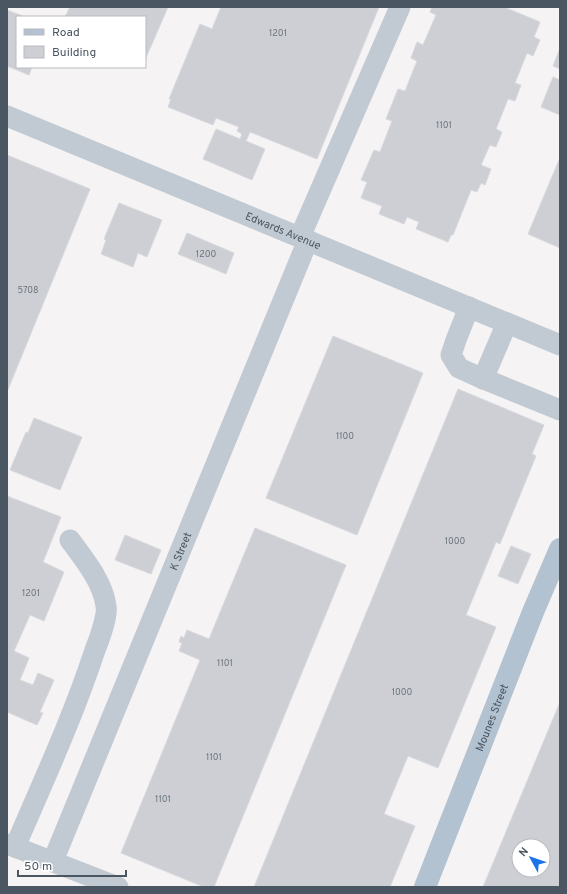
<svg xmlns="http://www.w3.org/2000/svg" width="567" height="894" font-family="Overpass,sans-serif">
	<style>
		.building { fill: #cdcfd5; stroke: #d7d9de; fill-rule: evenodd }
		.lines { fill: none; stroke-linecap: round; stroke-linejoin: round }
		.minor { stroke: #c1cad2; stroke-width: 21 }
		.major { stroke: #b3c2d1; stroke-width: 22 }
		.labels { text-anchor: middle; stroke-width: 3.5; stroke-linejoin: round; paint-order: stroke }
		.number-label { font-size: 9px; fill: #6b747e }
		.street-label { font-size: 11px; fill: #4a5661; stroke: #fff }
	</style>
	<rect width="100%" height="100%" fill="#f5f3f3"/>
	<g class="building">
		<path d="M70,7h98l-23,53v-43h-80z"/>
		<path d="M221,7h158l-62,152 -67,-27 -4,9 19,8 -13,31 -49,-21 13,-30 24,10 2,-5 -5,-3 2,-4 -23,-9 -3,7 -45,-18 3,-8h-2l31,-75 12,5z"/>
		<path d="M432,7h72l36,15 -6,15 6,3 -7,16 -6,-3 -12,30 6,2 -6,16 -7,-2 -12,30 6,3 -6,15 -6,-2 -1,2 -8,18 10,4 -6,16 -4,-2 -4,9 -6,-2 -18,45h-2l-3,7 -32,-13 3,-7 -12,-5 -3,7 -25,-10 3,-8 -21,-8 6,-16 -6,-2 13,-30 6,2 12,-31 -6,-2 12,-30 7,2 12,-30 -6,-3 6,-16 6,3 13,-30 -6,-3z"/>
		<path d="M7,10l18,7h-8v50h15l-3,8 -22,-9z"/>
		<path d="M560,48v21l-7,-3z"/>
		<path d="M553,77l7,3v35l-19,-8z"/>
		<path d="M7,155l83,34 -83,203z"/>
		<path d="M559,160h1v88l-32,-14z"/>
		<path d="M119,203l43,17 -15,37 -9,-4 -5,14 -32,-13 5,-14 -2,-1z"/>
		<path d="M187,233l47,20 -8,21 -48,-20z"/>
		<path d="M333,336l90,37 -66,162 -91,-37z"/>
		<path d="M458,389l86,36 -12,29 4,2 -36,88 -4,-2 -30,73 30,12 -58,141 -30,-12 -24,58 31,12 -25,61h-136z"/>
		<path d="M34,418l48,19 -22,53 -50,-20 16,-38 2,1z"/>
		<path d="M7,496l54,21 -18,45 21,10 -20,49 -14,-6 -16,36 15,7 -9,22 13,5 5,-12 16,7 -14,32 3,1 -6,12 -30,-13z"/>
		<path d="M255,528l91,37 -132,322h-10l-83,-34 79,-193 -21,-9 3,-8 -3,-1 2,-6 3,2 3,-8 22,9z"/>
		<path d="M125,535l36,15 -10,24 -36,-14z"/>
		<path d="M511,546l20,8 -13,30 -20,-8z"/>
		<path d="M560,702v185h-77zM519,846h24v24h-24z"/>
	</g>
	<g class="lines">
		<g class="minor">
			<path id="s1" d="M7,116l553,229"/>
			<path d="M300,237l100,-230"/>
			<path d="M469,307l-13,33 -5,15 8,13 20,9 81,33"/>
			<path d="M483,379l24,-56"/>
			<path d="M7,844l111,43"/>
			<path d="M15,847c28,-65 58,-130 80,-197 4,-10 13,-35 11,-44 -3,-24 -22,-47 -36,-66"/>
			<path id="s2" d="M53,861l255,-621"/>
		</g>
		<path class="major" id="s3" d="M425,887l108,-275 27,-63"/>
	</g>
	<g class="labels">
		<g class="number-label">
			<text x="278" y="36">1201</text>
			<text x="444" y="128">1101</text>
			<text x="206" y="257">1200</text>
			<text x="28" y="293">5708</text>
			<text x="345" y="439">1100</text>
			<text x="455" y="544">1000</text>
			<text x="31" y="596">1201</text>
			<text x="225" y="666">1101</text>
			<text x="402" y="695">1000</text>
			<text x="214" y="760">1101</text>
			<text x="163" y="802">1101</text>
		</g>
		<g class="street-label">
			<text dy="4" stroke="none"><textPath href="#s1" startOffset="299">Edwards Avenue</textPath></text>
			<text dy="4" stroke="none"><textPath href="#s2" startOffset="335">K Street</textPath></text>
			<text dy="4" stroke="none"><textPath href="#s3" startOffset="182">Mounes Street</textPath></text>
		</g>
	</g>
	<rect width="567" height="894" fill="none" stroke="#4a5661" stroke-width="16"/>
	<rect x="16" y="16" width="130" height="52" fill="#ffffff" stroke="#b7bbc0"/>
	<rect x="24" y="29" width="20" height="6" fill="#b3c2d1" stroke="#b7bbc0"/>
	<text x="52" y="36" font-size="12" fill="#4a5661">Road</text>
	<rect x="24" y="46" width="20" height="12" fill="#cdcfd5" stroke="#b7bbc0"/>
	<text x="52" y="56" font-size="12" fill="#4a5661">Building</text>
	<g transform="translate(531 858) rotate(310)"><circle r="19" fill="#ffffff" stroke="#b7bbc0"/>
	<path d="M0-3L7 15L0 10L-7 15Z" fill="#1a73e8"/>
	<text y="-6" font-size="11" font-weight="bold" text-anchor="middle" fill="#4a5661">N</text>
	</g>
	<path d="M18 870v6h108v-6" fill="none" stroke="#4a5661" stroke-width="2"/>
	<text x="24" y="870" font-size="12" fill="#4a5661" stroke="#ffffff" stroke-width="3" paint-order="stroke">50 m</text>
</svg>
